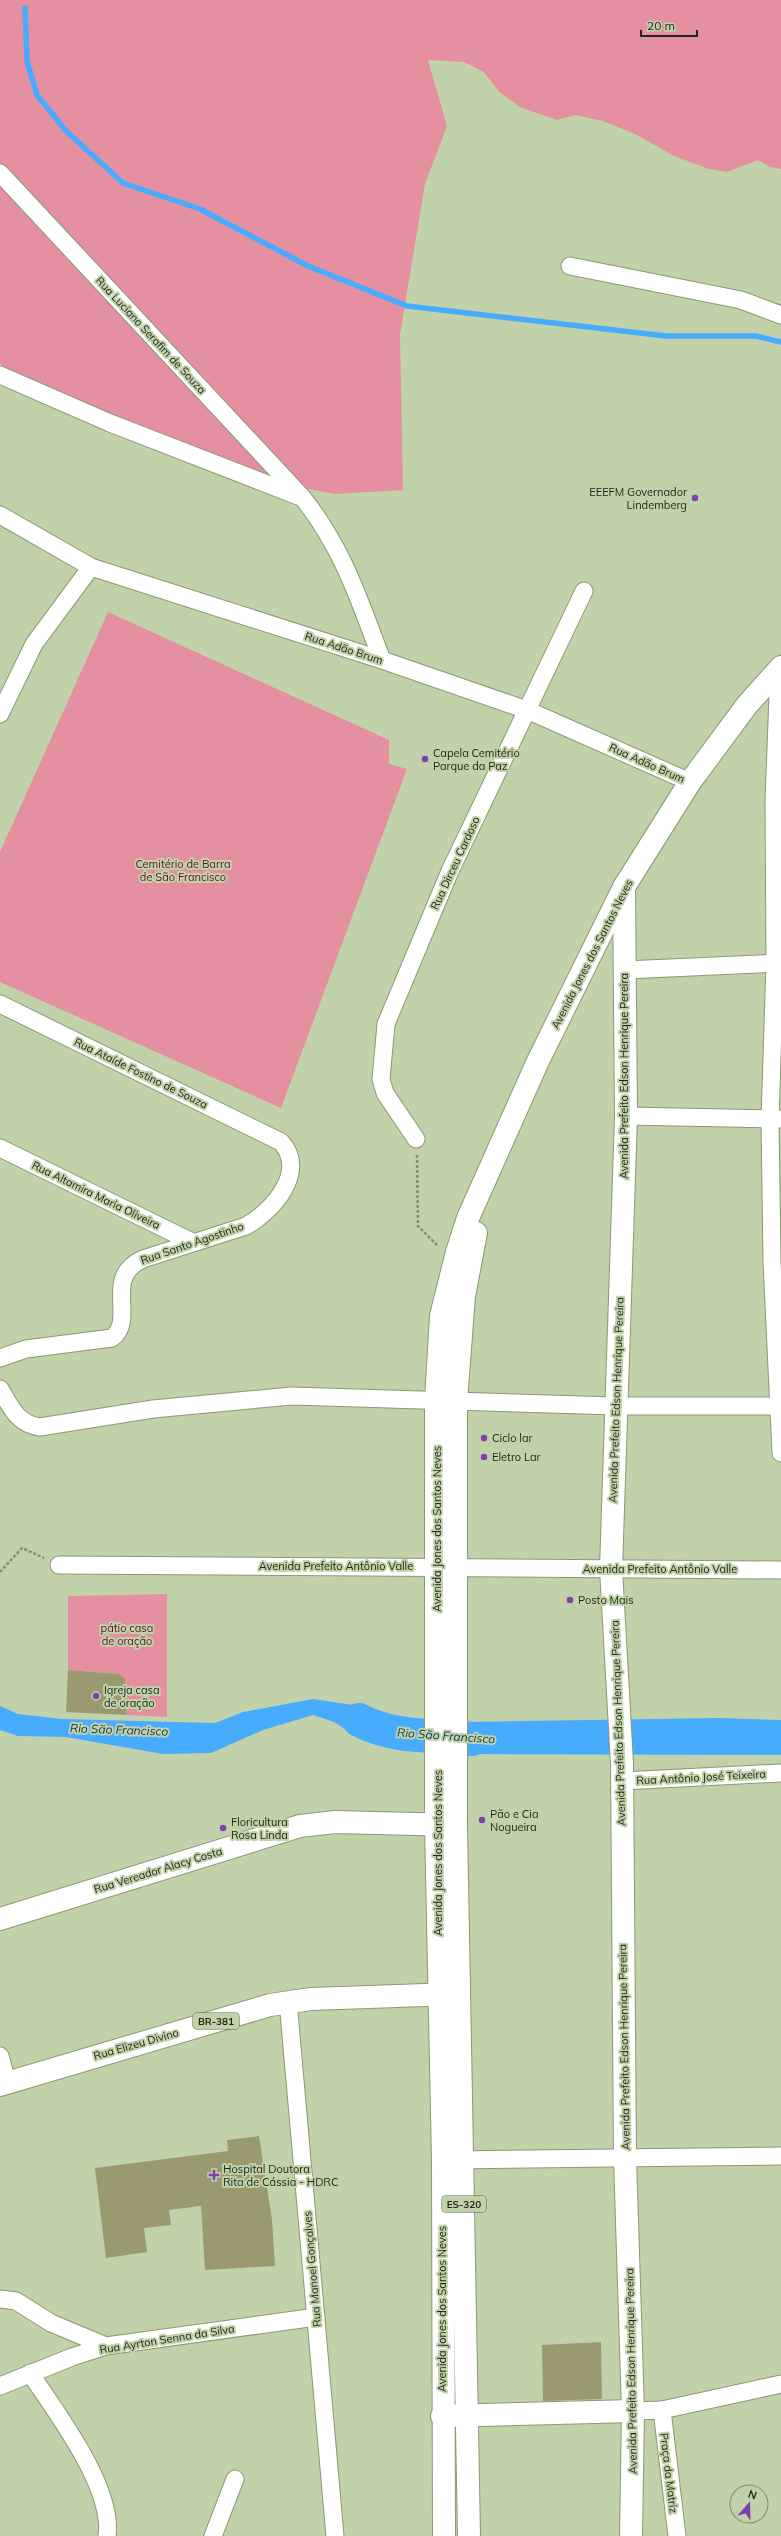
<svg xmlns="http://www.w3.org/2000/svg" width="781" height="2536" font-family="Mulish,sans-serif">
	<style>
		.green { fill: #e590a1 }
		.water { fill: #47acfe }
		.lines { fill: none; stroke-linecap: round; stroke-linejoin: round }
		.stream { stroke: #47acfe; stroke-width: 5.5 }
		.river { stroke: #47acfe; stroke-width: 34 }
		.building { fill: #9a996f }
		.minor-casing { stroke: #899a73; stroke-width: 19 }
		.tertiary-casing { stroke: #899a73; stroke-width: 24 }
		.secondary-casing { stroke: #899a73; stroke-width: 24 }
		.primary-casing { stroke: #899a73; stroke-width: 24 }
		.path { stroke: #839071; stroke-width: 2.5; stroke-dasharray: 3 2; stroke-linecap: butt }
		.minor { stroke: #fff; stroke-width: 17 }
		.tertiary { stroke: #fff; stroke-width: 22 }
		.secondary { stroke: #fff; stroke-width: 22 }
		.primary { stroke: #fff; stroke-width: 22 }
		.poi-dot { fill: #7f3eb2; stroke: #c1d2aa; stroke-width: 1.5 }
		.labels { text-anchor: middle; stroke-width: 4; stroke-linejoin: round; paint-order: stroke }
		.shield { fill: #c1d2aa; stroke: #525b44; stroke-width: 1 }
		.shield-label { font-size: 10px; font-weight: bold; fill: #222819 }
		.street-label { font-size: 11px; fill: #222819; stroke: #c1d2aa }
		.poi-label { font-size: 11px; fill: #222819; stroke: #c1d2aa; text-anchor: start }
		.park-label { font-size: 11px; fill: #5f132b; stroke: #c1d2aa }
		.water-label { font-size: 12px; font-style: italic; fill: #0b3454; stroke: #c1d2aa }
	</style>
	<rect width="100%" height="100%" fill="#c1d2aa"/>
	<g class="green">
		<path d="M0,0h781v169l-11,-2 -12,-7 -31,12 -18,-3 -35,-13 -39,-22 -32,-13 -28,-6 -18,5 -35,-12 -23,-16 -15,-20 -20,-10 -36,-2 19,66 -22,58 -25,151 3,155 -68,4 -42,-8 -256,-100 -37,-22z"/>
		<path d="M108,612l281,128v24l18,5 -126,339 -281,-126v-130z"/>
		<path d="M167,1594v123l-40,-2 -2,-36 -6,-5 -51,-4v-74z"/>
	</g>
	<g class="water">
		<path d="M313,1699l40,6 18,16h32v19l-42,-1 -27,-17 -21,-7 -50,15 -52,23 -48,1 -97,-17 -48,-1 -18,-6v-24l18,8 44,5 153,4 28,-11z"/>
		<path d="M720,1718l61,2v35l-316,-1v-32z"/>
	</g>
	<g class="lines">
		<path class="stream" d="M25,8l2,53 10,34 29,36 57,52 77,26 108,57 99,40 259,30h90l25,6"/>
		<path class="river" d="M359,1720c36,19 74,14 113,19"/>
	</g>
	<g class="building">
		<path d="M68,1670l51,4 6,5 2,36 -61,-3z"/>
		<path d="M259,2136l13,84 3,46 -70,4 -4,-64 -32,4 2,15 -27,3 3,24 -41,6 -11,-90 133,-17 -1,-11z"/>
		<path d="M601,2342l1,57 -59,2 -1,-56z"/>
	</g>
	<g class="lines">
		<g class="minor-casing">
			<g id="minor">
				<path d="M0,173l302,324c41,51 57,103 80,163"/>
				<path d="M570,266l171,34 40,15"/>
				<path d="M0,375l110,48 188,73"/>
				<path d="M0,515l91,52 291,93 145,50 163,72"/>
				<path d="M779,669l-5,132 1,162 -5,157 2,142 9,191"/>
				<path d="M0,714l34,-70 57,-77"/>
				<path d="M625,970l156,-7"/>
				<path d="M0,1004l281,138c27,29 -8,69 -35,84l-103,33c-41,18 -6,60 -31,79l-86,11 -26,9"/>
				<path d="M626,1116l155,3"/>
				<path d="M416,1139l-31,-46 -4,-14 5,-55 64,-153 134,-280"/>
				<path d="M0,1148l192,94"/>
				<path d="M0,1389c11,18 17,35 40,38l113,-18 139,-13 323,10h166"/>
				<path d="M59,1565l722,5"/>
				<path d="M622,1781l159,-8"/>
				<path d="M288,2001l47,535"/>
				<path d="M0,2056l7,26"/>
				<path d="M451,2160l330,-4"/>
				<path d="M0,2299l16,2 35,22 55,23"/>
				<path d="M30,2373c26,39 84,115 77,163"/>
				<path d="M0,2386l72,-29 34,-11 210,-29"/>
				<path d="M662,2410l15,126"/>
				<path d="M633,2411l29,-1 119,-26"/>
				<path d="M213,2536l22,-57"/>
			</g>
		</g>
		<g class="tertiary-casing">
			<g id="tertiary">
				<path d="M624,887l2,229 -15,453 11,195 3,394 8,253 -2,125"/>
				<path d="M442,2416l191,-5"/>
			</g>
		</g>
		<g class="secondary-casing">
			<g id="secondary">
				<path d="M436,1825v-425l5,-84 16,-64 11,-34 70,-157 86,-174 66,-105 57,-77 34,-38"/>
				<path d="M456,1825v-424l8,-105 12,-63"/>
			</g>
		</g>
		<g class="primary-casing">
			<g id="primary">
				<path d="M436,1825l7,335 1,376"/>
				<path d="M0,1919l300,-93 35,-4 121,3 13,711"/>
				<path d="M0,2085l270,-80 41,-6 143,-5"/>
			</g>
		</g>
		<g class="path">
			<path d="M417,1155l1,71 20,20"/>
			<path d="M0,1572l22,-24 22,10"/>
		</g>
		<use href="#minor" class="minor"/>
		<use href="#tertiary" class="tertiary"/>
		<use href="#secondary" class="secondary"/>
		<use href="#primary" class="primary"/>
	</g>
	<g class="poi-dot">
		<circle cx="695" cy="498" r="4"/>
		<circle cx="425" cy="759" r="4"/>
		<circle cx="484" cy="1438" r="4"/>
		<circle cx="484" cy="1457" r="4"/>
		<circle cx="570" cy="1600" r="4"/>
		<circle cx="96" cy="1696" r="4"/>
		<circle cx="482" cy="1820" r="4"/>
		<circle cx="223" cy="1828" r="4"/>
		<path d="M212 2169h4v4h4v4h-4v4h-4v-4h-4v-4h4z"/>
	</g>
	<g class="labels">
		<g class="shield">
			<rect x="193" y="2013" width="46" height="16" rx="3"/>
			<rect x="442" y="2196" width="44" height="16" rx="3"/>
		</g>
		<g class="shield-label">
			<text x="216" y="2025">BR-381</text>
			<text x="464" y="2208">ES-320</text>
		</g>
		<g class="street-label">
			<text transform="translate(151 335) rotate(47)" y="4">Rua Luciano Serafim de Souza</text>
			<text transform="translate(344 648) rotate(18)" y="4">Rua Adão Brum</text>
			<text transform="translate(647 763) rotate(24)" y="4">Rua Adão Brum</text>
			<text transform="translate(455 863) rotate(-65)" y="4">Rua Dirceu Cardoso</text>
			<text transform="translate(592 954) rotate(-63)" y="4">Avenida Jones dos Santos Neves</text>
			<text transform="translate(141 1073) rotate(26)" y="4">Rua Ataíde Fostino de Souza</text>
			<text transform="translate(624 1076) rotate(-90)" y="4">Avenida Prefeito Edson Henrique Pereira</text>
			<text transform="translate(96 1195) rotate(26)" y="4">Rua Altamira Maria Oliveira</text>
			<text transform="translate(192 1243) rotate(-19)" y="4">Rua Santo Agostinho</text>
			<text transform="translate(616 1400) rotate(-88)" y="4">Avenida Prefeito Edson Henrique Pereira</text>
			<text transform="translate(437 1529) rotate(-90)" y="4">Avenida Jones dos Santos Neves</text>
			<text x="336" y="1570">Avenida Prefeito Antônio Valle</text>
			<text x="660" y="1573">Avenida Prefeito Antônio Valle</text>
			<text transform="translate(618 1723) rotate(-92)" y="4">Avenida Prefeito Edson Henrique Pereira</text>
			<text transform="translate(701 1777) rotate(-3)" y="4">Rua Antônio José Teixeira</text>
			<text transform="translate(438 1853) rotate(-90)" y="4">Avenida Jones dos Santos Neves</text>
			<text transform="translate(158 1870) rotate(-17)" y="4">Rua Vereador Alacy Costa</text>
			<text transform="translate(136 2044) rotate(-16)" y="4">Rua Elizeu Divino</text>
			<text transform="translate(624 2047) rotate(-91)" y="4">Avenida Prefeito Edson Henrique Pereira</text>
			<text transform="translate(312 2269) rotate(-95)" y="4">Rua Manoel Gonçalves</text>
			<text transform="translate(442 2309) rotate(-90)" y="4">Avenida Jones dos Santos Neves</text>
			<text transform="translate(167 2339) rotate(-9)" y="4">Rua Ayrton Senna da Silva</text>
			<text transform="translate(631 2371) rotate(-91)" y="4">Avenida Prefeito Edson Henrique Pereira</text>
			<text transform="translate(669 2473) rotate(83)" y="4">Praça da Matriz</text>
		</g>
		<g class="poi-label">
			<text x="687" y="496" text-anchor="end">EEEFM Governador<tspan x="687" dy="13">Lindemberg</tspan></text>
			<text x="433" y="757">Capela Cemitério<tspan x="433" dy="13">Parque da Paz</tspan></text>
			<text x="492" y="1442">Ciclo lar</text>
			<text x="492" y="1461">Eletro Lar</text>
			<text x="578" y="1604">Posto Mais</text>
			<text x="104" y="1694">Igreja casa<tspan x="104" dy="13">de oração</tspan></text>
			<text x="490" y="1818">Pão e Cia<tspan x="490" dy="13">Nogueira</tspan></text>
			<text x="231" y="1826">Floricultura<tspan x="231" dy="13">Rosa Linda</tspan></text>
			<text x="223" y="2173">Hospital Doutora<tspan x="223" dy="13">Rita de Cássia - HDRC</tspan></text>
		</g>
		<g class="park-label">
			<text x="183" y="868">Cemitério de Barra<tspan x="183" dy="13">de São Francisco</tspan></text>
			<text x="127" y="1632">pátio casa<tspan x="127" dy="13">de oração</tspan></text>
		</g>
		<g class="water-label">
			<text transform="translate(119 1730) rotate(2)" y="4">Rio São Francisco</text>
			<text transform="translate(446 1736) rotate(4)" y="4">Rio São Francisco</text>
		</g>
	</g>
	<g transform="translate(749 2504) rotate(20)"><circle r="19" fill="#c1d2aa" stroke="#818e70"/>
	<path d="M0-3L7 15L0 10L-7 15Z" fill="#7f3eb2"/>
	<text y="-6" font-size="11" font-weight="bold" text-anchor="middle" fill="#222819">N</text>
	</g>
	<path d="M641 30v6h56v-6" fill="none" stroke="#222819" stroke-width="2"/>
	<text x="647" y="30" font-size="12" fill="#222819" stroke="#c1d2aa" stroke-width="3" paint-order="stroke">20 m</text>
</svg>
